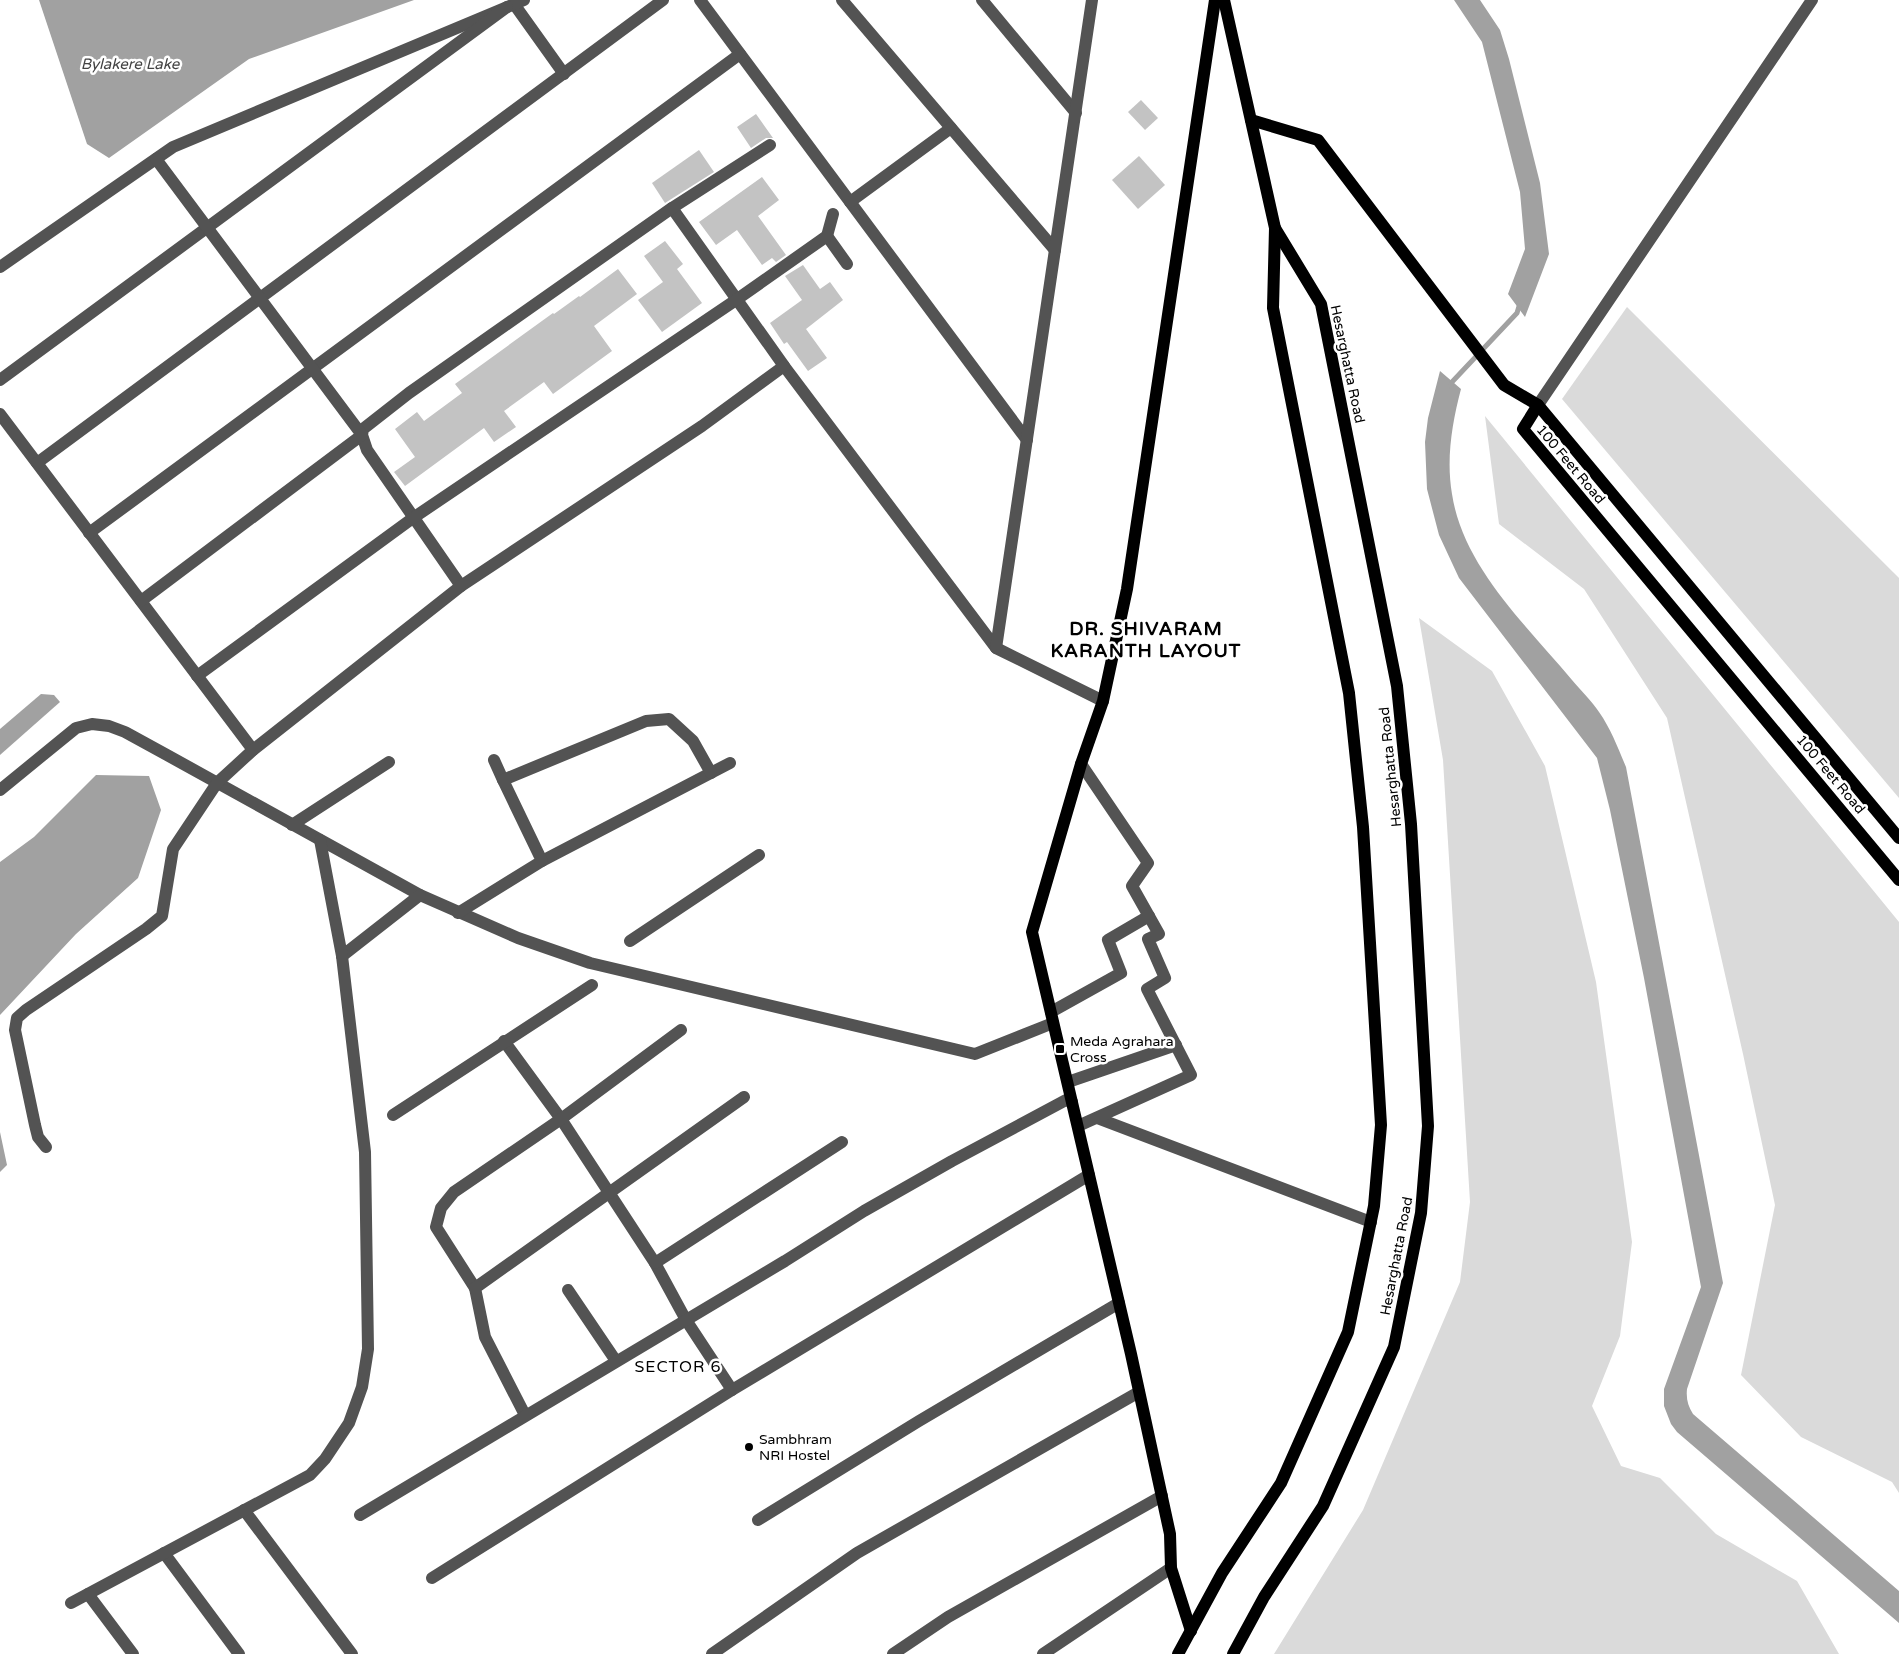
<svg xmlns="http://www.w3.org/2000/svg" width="1899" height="1654" font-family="'Varela Round',sans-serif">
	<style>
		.green { fill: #dadada }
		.water { fill: #a1a1a1 }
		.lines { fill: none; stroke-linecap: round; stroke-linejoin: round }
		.stream { stroke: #a1a1a1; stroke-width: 5 }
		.building { fill: #c3c3c3 }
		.minor { stroke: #535353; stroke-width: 12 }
		.major { stroke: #000; stroke-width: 12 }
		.poi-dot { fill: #000; stroke: #fff; stroke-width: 2 }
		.labels { text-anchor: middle; stroke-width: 5; stroke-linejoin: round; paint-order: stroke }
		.street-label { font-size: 14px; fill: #000; stroke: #fff }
		.poi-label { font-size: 14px; fill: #000; stroke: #fff; text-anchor: start }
		.water-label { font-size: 15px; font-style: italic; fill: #424242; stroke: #fff }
		.quarter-label { font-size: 16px; letter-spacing: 1px; fill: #000; stroke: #fff }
		.district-label { font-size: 19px; font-weight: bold; letter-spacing: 1px; fill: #000; stroke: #fff }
	</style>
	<rect width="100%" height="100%" fill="#fff"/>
	<g class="green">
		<path d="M1627,307l272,271v220l-337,-399z"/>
		<path d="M1485,416l414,506v571l-7,-11 -91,-45 -60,-62 34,-170 -32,-151 -76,-336 -83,-129 -85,-65z"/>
		<path d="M1419,618l73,53 53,95 51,216 36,260 -12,94 -28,70 29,60 39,12 56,56 81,47 42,73h-565l89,-144 97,-228 10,-80 -27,-442z"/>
	</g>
	<g class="water">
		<path d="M39,0h375l-165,59 -140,99 -22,-14z"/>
		<path d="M1454,0h26l20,30 9,29 31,124 9,71 -24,63 -17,-23 17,-45 -5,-57 -38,-150z"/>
		<path d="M1440,371l21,18c-9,34 -15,70 -9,105 11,73 75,132 120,186 9,11 20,21 27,32 12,17 19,36 27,55l97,516 -36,106c-1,10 1,17 6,25l206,177v32l-222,-191 -6,-8 -7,-18v-17l37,-102 -57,-309 -34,-168 -13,-52 -138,-180 -20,-43 -12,-46 -2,-47 3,-24z"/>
		<path d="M41,694l13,1 6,7 -60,53v-26z"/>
		<path d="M96,775l53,1 12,34 -23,68 -62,56 -76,81v-153l34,-25z"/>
		<path d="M0,1132l7,33 -7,7z"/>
	</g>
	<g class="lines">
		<path class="stream" d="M1451,386l1,-4 65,-69 3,-10"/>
	</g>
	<g class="building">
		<path d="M1141,100l17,18 -13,12 -17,-18z"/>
		<path d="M756,114l17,24h-7l-15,10 -14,-21z"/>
		<path d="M699,150l15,22 -49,31 -13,-20z"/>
		<path d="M1139,156l26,29 -27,24 -26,-29z"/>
		<path d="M762,177l17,23 -21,16 28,39 -10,7 -4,-4 -10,7 -25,-35 -21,15 -17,-23z"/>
		<path d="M665,241l18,23 -6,5 25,34 -40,29 -24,-32 25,-18 -19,-26z"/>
		<path d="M803,265l17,24 10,-7 13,18 -37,29 21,29 -19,13 -21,-29 -3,2 -14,-21 32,-23 -17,-24z"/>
		<path d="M618,269l19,25 -43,32 18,25 -59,43 -9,-12 -40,29 12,16 -22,15 -10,-14 -79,58 -11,-14 21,-15 -20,-28 22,-17 7,9 38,-28 -7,-9 98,-71 1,1 25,-18 1,1z"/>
	</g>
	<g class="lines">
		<g class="minor">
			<path d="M700,0l327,440"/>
			<path d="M842,0l213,250"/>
			<path d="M982,0l94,113"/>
			<path d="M514,4l50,70"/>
			<path d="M850,202l101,-74"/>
			<path d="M672,208l112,158 212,282 107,53"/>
			<path d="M827,236l20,28"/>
			<path d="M0,267l173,-120 351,-147"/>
			<path d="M0,380l507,-373"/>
			<path d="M1538,405l274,-405"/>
			<path d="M0,414l253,336"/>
			<path d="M37,463l626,-463"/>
			<path d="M89,533l651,-479"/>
			<path d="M461,586l-94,-136 -5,-15 1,-6 46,-36 263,-185 98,-63"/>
			<path d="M141,601l221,-166 -206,-276"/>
			<path d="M996,648l96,-648"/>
			<path d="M197,676l216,-158 323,-218 91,-64 6,-22"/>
			<path d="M494,760l9,20"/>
			<path d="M0,790l76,-62 16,-4 17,2 16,6 42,23 253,140 98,43 72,25 385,91 78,-31"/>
			<path d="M292,825l97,-63"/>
			<path d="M542,861l188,-98"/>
			<path d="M458,913l84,-52 -39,-81 143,-59 23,-2 24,22 18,32"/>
			<path d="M630,941l129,-86"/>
			<path d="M342,956l78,-61"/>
			<path d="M1051,1012l70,-39 -13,-33 41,-24"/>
			<path d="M504,1041l57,78 94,144 31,57 46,70"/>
			<path d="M1068,1082l108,-37"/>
			<path d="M393,1115l199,-130"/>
			<path d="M1097,1118l274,104"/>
			<path d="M1078,1126l113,-51 -44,-86 18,-11 -17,-39 11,-5 -27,-48 16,-23 -67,-99"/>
			<path d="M46,1147l-8,-10 -3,-12 -20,-95 2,-12 9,-8 120,-81 16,-13 11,-67 44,-66 36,-33 208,-164 241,-160 82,-60"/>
			<path d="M655,1263l187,-121"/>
			<path d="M475,1288l-39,-61 5,-19 13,-16 107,-73 120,-89"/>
			<path d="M568,1290l48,71"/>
			<path d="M525,1415l-40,-78 -10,-49 269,-191"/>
			<path d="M244,1510l108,144"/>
			<path d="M360,1515l425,-254 79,-50 88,-50 114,-61 6,2"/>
			<path d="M758,1520l161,-99 200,-118"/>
			<path d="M164,1553l75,101"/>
			<path d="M432,1578l300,-188 357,-215"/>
			<path d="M88,1594l45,60"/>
			<path d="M71,1603l239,-128 15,-16 24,-36 13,-36 6,-38 -3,-197 -23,-196 -22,-116"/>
			<path d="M712,1654l145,-101 282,-161"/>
			<path d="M893,1654l55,-37 214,-121"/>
			<path d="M1043,1654l128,-86"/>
		</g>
		<g class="major">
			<path d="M1251,120l67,20 186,245 34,20 361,433"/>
			<path d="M1538,405l-15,24 376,451"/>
			<path d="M1191,1631l-20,-63 -1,-34 -39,-180 -99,-422 49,-168 22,-63 24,-112 88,-589"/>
			<path d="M1178,1654l44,-81 59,-90 67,-151 26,-126 7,-81 -18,-298 -14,-134 -76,-385 2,-80 -51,-228"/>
			<path d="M1233,1654l31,-57 59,-91 71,-159 27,-134 7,-87 -17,-302 -14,-138 -76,-382 -46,-76"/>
		</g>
	</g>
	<g class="poi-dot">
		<rect x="1055" y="1044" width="10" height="10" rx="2.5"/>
		<circle cx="749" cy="1447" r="5"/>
	</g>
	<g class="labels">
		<g class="street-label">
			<text transform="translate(1348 364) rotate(78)" y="5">Hesarghatta Road</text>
			<text transform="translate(1571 464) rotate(50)" y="5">100 Feet Road</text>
			<text transform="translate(1390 767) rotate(-96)" y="5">Hesarghatta Road</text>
			<text transform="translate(1831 774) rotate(50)" y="5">100 Feet Road</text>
			<text transform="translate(1396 1256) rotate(-79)" y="5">Hesarghatta Road</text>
		</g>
		<g class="poi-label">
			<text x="1070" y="1046">Meda Agrahara<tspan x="1070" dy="16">Cross</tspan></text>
			<text x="759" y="1444">Sambhram<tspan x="759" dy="16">NRI Hostel</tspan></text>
		</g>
		<g class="water-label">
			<text x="130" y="69">Bylakere Lake</text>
		</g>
		<g class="quarter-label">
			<text x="678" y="1372">SECTOR 6</text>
		</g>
		<g class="district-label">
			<text x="1146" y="635">DR. SHIVARAM<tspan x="1146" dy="22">KARANTH LAYOUT</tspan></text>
		</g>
	</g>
</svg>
